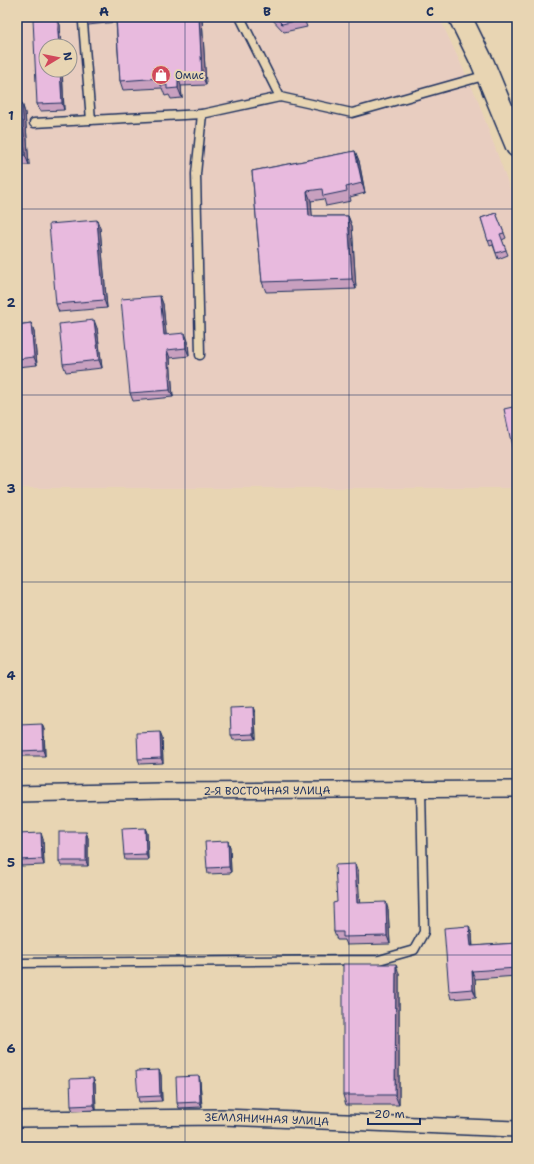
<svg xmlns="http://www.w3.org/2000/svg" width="534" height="1164" font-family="'Shantell Sans',sans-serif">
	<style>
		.built { fill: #e8cdc0; fill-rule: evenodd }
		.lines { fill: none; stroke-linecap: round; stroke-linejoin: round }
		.lane-casing { stroke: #1b2f5e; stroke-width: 11 }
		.street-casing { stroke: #1b2f5e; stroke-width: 18 }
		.primary-casing { stroke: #1b2f5e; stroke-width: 25 }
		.lane { stroke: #e8d5b3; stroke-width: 8 }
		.street { stroke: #e8d5b3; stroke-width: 15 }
		.primary { stroke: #e8d5b3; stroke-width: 22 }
		.wall { fill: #c8a0bf; stroke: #1b2f5e }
		.shaded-wall { fill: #a2829b; stroke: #1b2f5e }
		.building { fill: #e8bade; stroke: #1b2f5e }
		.grid { fill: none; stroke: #1b2f5e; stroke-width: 1; stroke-opacity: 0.55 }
		.labels { text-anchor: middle; stroke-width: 4; stroke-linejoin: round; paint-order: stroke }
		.poi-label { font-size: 11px; fill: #1b2f5e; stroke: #e8d5b3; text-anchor: start }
		.street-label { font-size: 11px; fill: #1b2f5e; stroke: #e8d5b3 }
		.neatline { fill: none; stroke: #1b2f5e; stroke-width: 1.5 }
		.grid-label { font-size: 13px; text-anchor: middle; font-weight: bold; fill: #1b2f5e }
	</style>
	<rect width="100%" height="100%" fill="#e8d5b3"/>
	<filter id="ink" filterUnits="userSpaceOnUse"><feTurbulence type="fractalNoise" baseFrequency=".025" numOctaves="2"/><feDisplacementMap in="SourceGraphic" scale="8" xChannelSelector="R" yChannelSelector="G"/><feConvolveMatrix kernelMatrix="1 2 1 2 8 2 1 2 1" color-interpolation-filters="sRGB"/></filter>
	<g filter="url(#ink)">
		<path class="built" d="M17,17h422l38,81 40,110v280h-500zM46,46h24v24h-24z"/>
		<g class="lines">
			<g class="lane-casing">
				<g id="lane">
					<path d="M240,17l40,80"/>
					<path d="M83,23l8,97"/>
					<path d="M34,123l168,-9"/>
					<path d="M200,355l-4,-181 6,-60 78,-17 72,16 135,-38"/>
					<path d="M17,963l362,-3 35,-10 10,-18 -3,-143"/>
				</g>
			</g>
			<g class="street-casing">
				<g id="street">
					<path id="s1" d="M17,794l144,-3 356,-2"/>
					<path id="s2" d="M17,1119l206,-2 294,12"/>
				</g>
			</g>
			<g class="primary-casing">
				<path id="primary" d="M460,17l23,47 34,82"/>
			</g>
			<use href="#lane" class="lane"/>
			<use href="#street" class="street"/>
			<use href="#primary" class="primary"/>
		</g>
		<g class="wall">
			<path d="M85,17h116l1,2 4,66 -25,1 1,12 -11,1 -2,-4 -4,1 -3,-8 -39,2 -3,-9 -4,-59 -28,3z"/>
			<path d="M270,17h32l2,2 3,8 -23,5z"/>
			<path d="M57,18l3,7 4,85 -24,1 -3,-7z"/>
			<path d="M22,103l3,10 4,52h-12v-61z"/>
			<path d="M355,151l4,10 6,32 -15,4 1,4 -25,5 -2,-7 -13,2 1,15h36l4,10 4,63 -90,3 -4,-10 -10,-111z"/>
			<path d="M496,213l10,25 -4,2 6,15 -10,4 -5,-14 -3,1 -9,-28z"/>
			<path d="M100,228l7,80 -48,4 -3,-8z"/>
			<path d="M160,296l3,8 3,31 22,6 1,15 -19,2 3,39 -40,4 -3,-8z"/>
			<path d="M31,323l3,8 3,34 -20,2v-42z"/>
			<path d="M97,328l5,40 -36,4 -3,-8z"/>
			<path d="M517,406v60l-2,-6z"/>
			<path d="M253,707l2,6 1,26 -23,1 -2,-5z"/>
			<path d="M44,729l1,27h-23l-2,-5z"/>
			<path d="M160,732l2,5 1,26 -23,1 -2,-5z"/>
			<path d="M145,828l2,5 1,27h-23l-1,-5z"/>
			<path d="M86,832l2,6v28h-27l-2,-5z"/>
			<path d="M43,839l1,26 -23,1 -2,-6z"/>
			<path d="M228,841l2,6 1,26 -23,1 -1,-6z"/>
			<path d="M358,872l1,31 29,6 2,35 -44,1 -2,-5h-7l-3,-8 3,-30z"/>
			<path d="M472,934l1,12 44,-3v33l-42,3 1,18 -25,2 -2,-8z"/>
			<path d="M399,974v131h-53l-3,-10z"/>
			<path d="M159,1070l2,5 1,26 -23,1 -1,-5z"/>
			<path d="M199,1076l1,5 2,26 -23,1 -2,-5z"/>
			<path d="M93,1078l2,6 1,26 -23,1 -2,-5z"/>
		</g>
		<g class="shaded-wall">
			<path d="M199,17h2l1,2 4,66 -4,-10z"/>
			<path d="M57,18l3,7 1,21h-2z"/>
			<path d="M60,70h2l2,40 -2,-7z"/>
			<path d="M178,76l3,10 1,12 -4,-10z"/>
			<path d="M22,103l3,10 4,52 -4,-10z"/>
			<path d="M355,151l4,10 6,32 -3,-10z"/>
			<path d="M307,191l4,10 2,24 -4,-9z"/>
			<path d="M348,216l4,10 4,63 -4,-10z"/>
			<path d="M97,220l3,8 7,80 -3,-8z"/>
			<path d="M160,296l3,8 4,39 -3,-8z"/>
			<path d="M94,320l3,8 5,40 -3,-8z"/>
			<path d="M31,323l3,8 3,34 -3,-8z"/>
			<path d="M185,333l3,8 1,15 -3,-8z"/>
			<path d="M167,350l3,8 3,39 -3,-7z"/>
			<path d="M253,707l2,6 1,26 -2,-5z"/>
			<path d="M42,724l2,5 1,27 -2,-6z"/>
			<path d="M160,732l2,5 1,26 -2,-5z"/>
			<path d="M145,828l2,5 1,27 -2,-6z"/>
			<path d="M86,832l2,6v28l-2,-5z"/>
			<path d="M41,833l2,6 1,26 -2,-6z"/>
			<path d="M228,841l2,6 1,26 -2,-6z"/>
			<path d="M355,864l3,8 2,38 -3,-7z"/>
			<path d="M386,902l2,7 2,35 -3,-8z"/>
			<path d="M469,926l3,8 1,20 -2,-8z"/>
			<path d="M396,964l3,10v131l-4,-10z"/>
			<path d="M472,971l3,8 1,18 -3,-8z"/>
			<path d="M159,1070l2,5 1,26 -2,-5z"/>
			<path d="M199,1076l1,5 2,26 -2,-5z"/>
			<path d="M93,1078l2,6 1,26 -2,-5z"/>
		</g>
		<g class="building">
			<path d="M116,17h83l3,58 -24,1v12l-11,1v-4l-6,1v-8l-41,3z"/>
			<path d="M275,17h27l2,2 -22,5z"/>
			<path d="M57,18l2,28h-13v24h14l2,33 -25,1 -4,-85z"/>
			<path d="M22,103l3,52 -8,1v-52z"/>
			<path d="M355,151l7,32 -16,4 1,4 -24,5 -1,-7 -15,2 2,25h39l4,63 -90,3 -10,-111z"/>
			<path d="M496,213l8,20 -4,1 6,16 -10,3 -4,-13 -4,1 -7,-23z"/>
			<path d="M97,220l7,80 -48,4 -7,-80z"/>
			<path d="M160,296l4,39 21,-2 1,15 -19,2 3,40 -40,3 -9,-94z"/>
			<path d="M94,320l5,40 -36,4 -4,-40z"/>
			<path d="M31,323l3,34 -17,2v-34z"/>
			<path d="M517,406v54h-2l-11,-51z"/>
			<path d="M253,707l1,27 -23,1 -1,-27z"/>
			<path d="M42,724l1,26 -23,1 -1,-26z"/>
			<path d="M160,732l1,26 -23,1 -1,-26z"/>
			<path d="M145,828l1,26 -22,1 -2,-26z"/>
			<rect x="59" y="832" width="27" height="29"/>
			<path d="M41,833l1,26 -23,1 -1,-26z"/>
			<path d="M228,841l1,26 -22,1 -2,-26z"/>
			<path d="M355,864l2,39 29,-1 1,34 -44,1v-5h-9l-1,-29 4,-1 -2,-37z"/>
			<path d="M469,926l2,20 46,-3v25l-45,3 1,18 -24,2 -5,-63z"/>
			<path d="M343,964h53l-1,131h-52z"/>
			<path d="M159,1070l1,26 -22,1 -2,-26z"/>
			<path d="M199,1076l1,26 -23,1 -1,-26z"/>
			<path d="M93,1078l1,27 -23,1 -1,-27z"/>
		</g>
	</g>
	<path class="grid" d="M185,17v1130M349,17v1130M17,209h500M17,395h500M17,582h500M17,769h500M17,955h500"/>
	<defs>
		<g id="shop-disc" transform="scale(1)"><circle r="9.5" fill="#d1495b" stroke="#e8d5b3"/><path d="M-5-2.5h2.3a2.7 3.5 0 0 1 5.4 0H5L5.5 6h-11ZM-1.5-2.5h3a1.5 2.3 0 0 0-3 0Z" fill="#fff"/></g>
	</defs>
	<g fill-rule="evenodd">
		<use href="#shop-disc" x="161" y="75"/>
	</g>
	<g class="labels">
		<g class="poi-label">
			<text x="175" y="79">Омис</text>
		</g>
		<g class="street-label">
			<text dy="4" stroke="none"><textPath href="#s1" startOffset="250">2-Я ВОСТОЧНАЯ УЛИЦА</textPath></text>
			<text dy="4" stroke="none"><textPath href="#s2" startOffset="250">ЗЕМЛЯНИЧНАЯ УЛИЦА</textPath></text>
		</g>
	</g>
	<rect width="534" height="1164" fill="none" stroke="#e8d5b3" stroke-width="44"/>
	<g transform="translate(58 58) rotate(80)"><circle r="19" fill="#e8d5b3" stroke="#969391"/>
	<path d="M0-3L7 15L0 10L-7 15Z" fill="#d1495b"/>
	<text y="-6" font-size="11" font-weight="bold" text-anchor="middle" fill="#1b2f5e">N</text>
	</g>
	<path d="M368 1118v6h52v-6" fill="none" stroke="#1b2f5e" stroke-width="2"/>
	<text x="374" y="1118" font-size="12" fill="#1b2f5e" stroke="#e8d5b3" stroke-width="3" paint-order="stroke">20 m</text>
	<rect x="22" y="22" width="490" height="1120" class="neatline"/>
	<g class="grid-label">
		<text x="104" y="16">A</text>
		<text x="267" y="16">B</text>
		<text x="430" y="16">C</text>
		<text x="11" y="120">1</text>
		<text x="11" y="307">2</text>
		<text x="11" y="493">3</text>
		<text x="11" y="680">4</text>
		<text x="11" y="867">5</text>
		<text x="11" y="1053">6</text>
	</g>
</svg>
